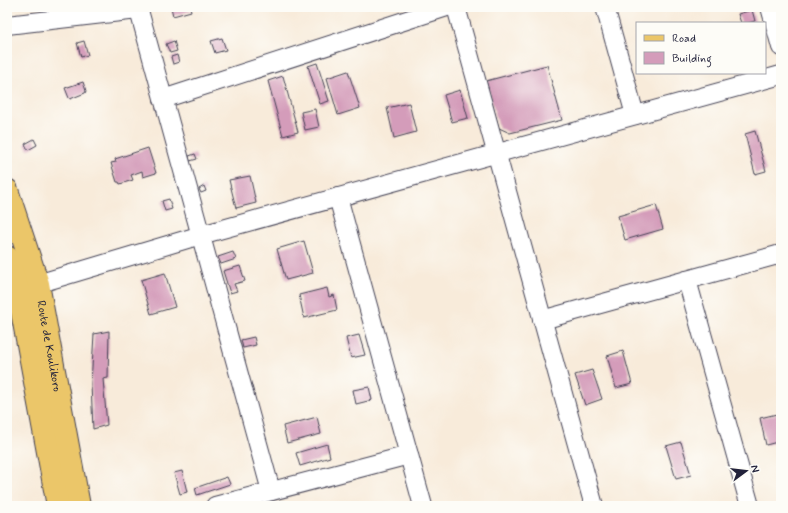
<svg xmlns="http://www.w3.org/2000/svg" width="788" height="513" font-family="Mynerve,sans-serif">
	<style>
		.building { fill: #d49cba }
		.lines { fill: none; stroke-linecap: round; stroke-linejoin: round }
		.minor-casing { stroke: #424053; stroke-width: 20 }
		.major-casing { stroke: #424053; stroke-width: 24 }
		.minor { stroke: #fff; stroke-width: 18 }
		.major { stroke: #ebc669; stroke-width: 22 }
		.labels { text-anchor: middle; stroke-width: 4; stroke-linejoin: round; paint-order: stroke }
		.street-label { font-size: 12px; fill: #22223b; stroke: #fdfcf7 }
	</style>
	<rect width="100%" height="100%" fill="#fdfcf7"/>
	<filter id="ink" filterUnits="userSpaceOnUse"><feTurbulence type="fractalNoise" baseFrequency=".025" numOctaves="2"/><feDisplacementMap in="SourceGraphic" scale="8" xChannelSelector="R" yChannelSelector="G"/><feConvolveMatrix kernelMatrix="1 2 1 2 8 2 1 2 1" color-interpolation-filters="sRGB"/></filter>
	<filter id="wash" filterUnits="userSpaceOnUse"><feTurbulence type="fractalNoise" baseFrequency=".012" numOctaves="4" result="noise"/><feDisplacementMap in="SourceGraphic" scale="16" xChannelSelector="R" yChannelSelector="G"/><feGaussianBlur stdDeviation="0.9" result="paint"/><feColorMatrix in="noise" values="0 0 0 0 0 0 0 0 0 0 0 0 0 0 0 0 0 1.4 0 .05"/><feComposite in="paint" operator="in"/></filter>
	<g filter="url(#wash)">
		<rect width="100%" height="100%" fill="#f8ebda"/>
		<g id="blocks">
			<g class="building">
				<path d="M171,7h19l1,4 -18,5z"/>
				<path d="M752,10l3,11 -7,2h-7l-3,-9z"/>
				<path d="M222,38l4,12 -11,3 -4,-12z"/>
				<path d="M84,41l4,14 -7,2 -4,-14z"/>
				<path d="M174,41l3,10 -7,2 -4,-9z"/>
				<path d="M177,55l2,7 -6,2 -2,-7z"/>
				<path d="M317,63l12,38 -9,3 -12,-38z"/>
				<path d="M547,65l15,55 -52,13 -11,-5 -13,-47z"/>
				<path d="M348,71l12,37 -22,7 -11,-37z"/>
				<path d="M283,76l15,56 -15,4 -15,-55z"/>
				<path d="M83,82l3,9 -1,2 -15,6 -1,-1 -4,-10z"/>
				<path d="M460,90l8,28 -16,4 -8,-27z"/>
				<path d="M409,103l7,29 -22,6 -7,-30z"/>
				<path d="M315,109l4,18 -14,3 -4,-18z"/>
				<path d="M755,131l11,40 -11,3 -10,-40z"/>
				<path d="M34,139l3,6 -9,5 -3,-6z"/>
				<path d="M148,148l8,25 -13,4 -1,-6 -11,4 2,5 -13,4 -1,-2h-2l-6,-19 5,-1 -1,-3z"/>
				<path d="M195,154l2,5 -7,2 -1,-5z"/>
				<path d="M250,176l6,27 -20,5 -7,-28z"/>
				<path d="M204,186l2,5 -5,2 -2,-4z"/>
				<path d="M169,199l3,10 -7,2 -3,-10z"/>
				<path d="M656,205l7,24 -38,11 -7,-24z"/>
				<path d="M304,241l9,32 -27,7 -9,-31z"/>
				<path d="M233,252l3,7 -15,5 -3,-7z"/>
				<path d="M240,266l5,15 -11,3 3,7 -7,2 -7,-22z"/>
				<path d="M165,273l10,34 -24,7 -10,-34z"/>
				<path d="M327,288l2,9 5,-2 3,15 -33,8 -5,-23z"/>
				<path d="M109,331l-1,47 -5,1 4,46 -14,4 -2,-45 3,-50z"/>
				<path d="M359,335l6,20 -14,3 -5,-20z"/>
				<path d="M254,337l2,8 -13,3 -2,-8z"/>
				<path d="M623,351l9,33 -16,4 -9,-32z"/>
				<path d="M592,370l10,29 -17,6 -10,-30z"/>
				<path d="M369,387l3,13 -16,4 -3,-14z"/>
				<path d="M781,413v28l-15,4 -6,-27z"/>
				<path d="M317,417l4,17 -34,9 -4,-17z"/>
				<path d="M681,442l10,33 -15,4 -10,-33z"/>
				<path d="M327,444l3,13 -30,9 -4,-13z"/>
				<path d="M182,471l5,21 -7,2 -6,-21z"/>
				<path d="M227,477l3,7 -33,11 -2,-7z"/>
			</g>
		</g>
	</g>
	<g filter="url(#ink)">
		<use href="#blocks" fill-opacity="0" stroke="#424053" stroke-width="1"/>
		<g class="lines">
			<g class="minor-casing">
				<g id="minor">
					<path d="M138,7l133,484"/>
					<path d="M456,7l138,499"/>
					<path d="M605,7l30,108"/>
					<path d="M770,7l11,40"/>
					<path d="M7,25l131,-15"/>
					<path d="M163,99l284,-92"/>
					<path d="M338,197l85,309"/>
					<path d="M687,280l63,226"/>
					<path d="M7,293l194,-58 580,-160"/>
					<path d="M542,320l239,-66"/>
					<path d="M215,506l194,-51"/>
				</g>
			</g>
			<g class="major-casing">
				<g id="major">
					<path id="s1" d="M7,190l31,94 41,222"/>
					<path d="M7,257l11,33 40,216"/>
				</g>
			</g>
			<use href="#minor" class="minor"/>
			<use href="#major" class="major"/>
		</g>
	</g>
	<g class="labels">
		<g class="street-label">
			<text dy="4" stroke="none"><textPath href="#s1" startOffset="162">Route de Koulikoro</textPath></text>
		</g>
	</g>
	<rect width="788" height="513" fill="none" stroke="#fdfcf7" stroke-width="24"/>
	<rect x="636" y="22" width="130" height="52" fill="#fdfcf7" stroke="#a5a5ac"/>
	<rect x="644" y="35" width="20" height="6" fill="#ebc669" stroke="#a5a5ac"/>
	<text x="672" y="42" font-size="12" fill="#22223b">Road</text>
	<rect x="644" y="52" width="20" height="12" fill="#d49cba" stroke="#a5a5ac"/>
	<text x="672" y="62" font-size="12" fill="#22223b">Building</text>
	<g transform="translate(746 471) rotate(75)" stroke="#fdfcf7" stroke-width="3" paint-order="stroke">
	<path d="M0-3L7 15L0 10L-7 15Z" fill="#22223b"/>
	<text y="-6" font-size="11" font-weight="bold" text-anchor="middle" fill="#22223b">N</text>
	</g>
</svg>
